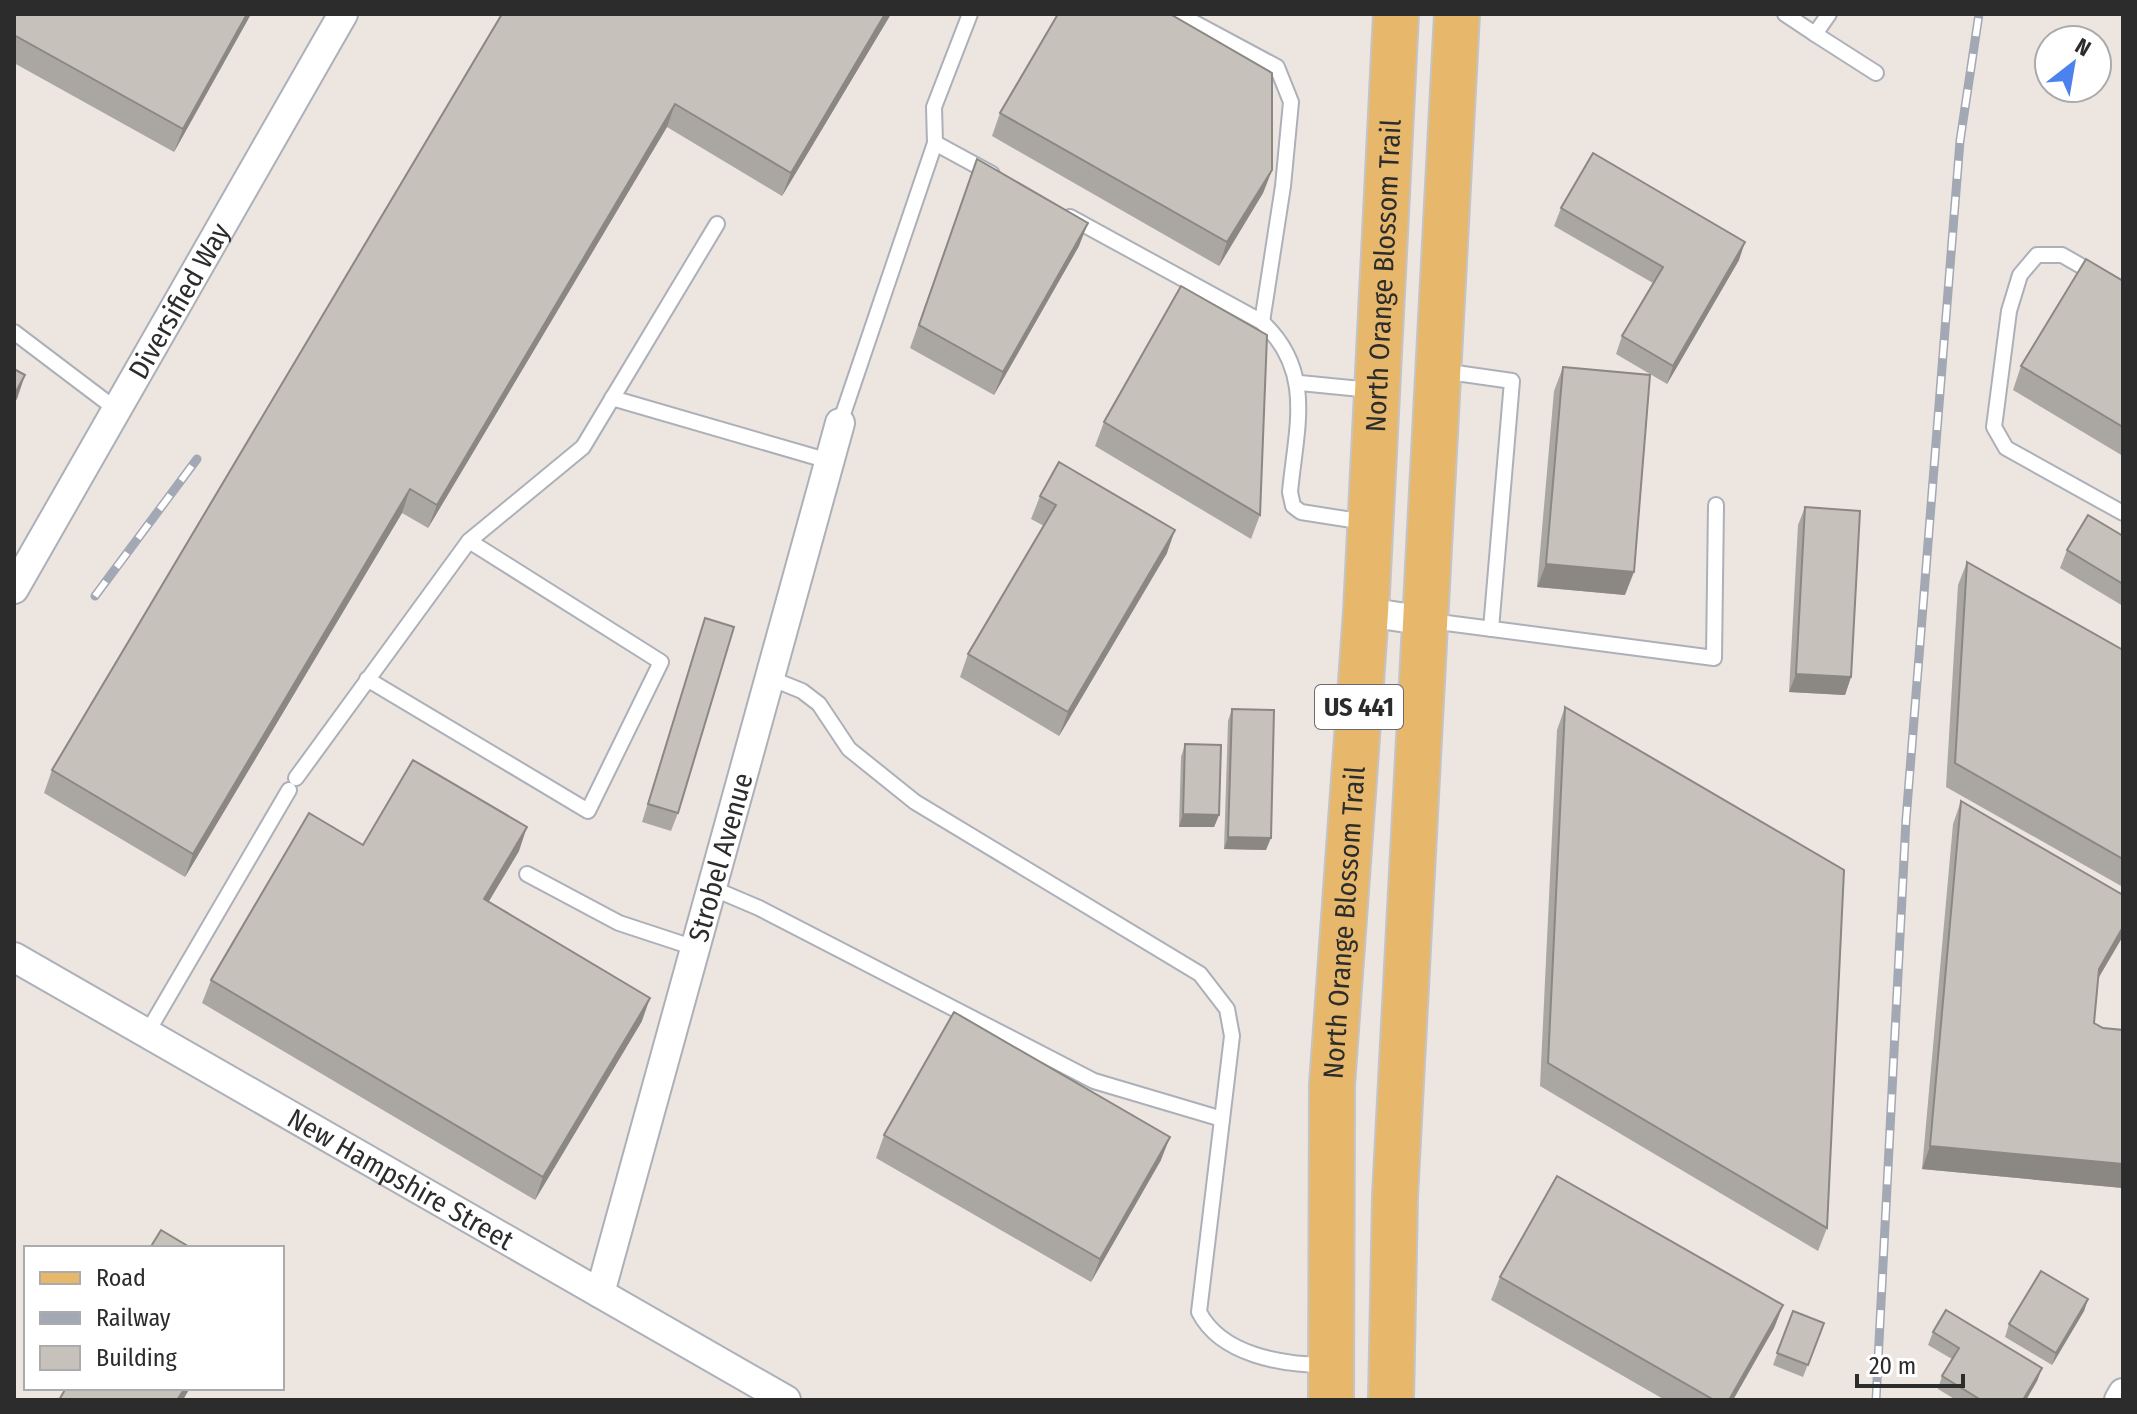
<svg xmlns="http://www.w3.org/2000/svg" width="2137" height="1414" font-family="'Fira Sans Condensed',sans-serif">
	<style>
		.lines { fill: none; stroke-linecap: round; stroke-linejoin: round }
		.lane-casing { stroke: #acb0b8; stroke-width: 18 }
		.street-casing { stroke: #acb0b8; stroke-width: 32 }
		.primary-casing { stroke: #c4c4c4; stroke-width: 48 }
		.lane { stroke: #fff; stroke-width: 14 }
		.street { stroke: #fff; stroke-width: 28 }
		.primary { stroke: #e7b86b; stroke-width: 44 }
		.rail-casing { stroke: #a3a8b5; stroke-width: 9 }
		.rail { stroke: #fff; stroke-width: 6; stroke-dasharray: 18; stroke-linecap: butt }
		.wall { fill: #aaa6a1 }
		.shaded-wall { fill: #8b8783 }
		.building { fill: #c6c1bb; stroke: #8b8783; stroke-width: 2 }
		.labels { text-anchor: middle; stroke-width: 7; stroke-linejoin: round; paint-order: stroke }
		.shield { fill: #fff; stroke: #6b6b6b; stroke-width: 2 }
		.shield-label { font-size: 26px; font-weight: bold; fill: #2c2c2c }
		.street-label { font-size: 28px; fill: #2c2c2c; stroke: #fff }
	</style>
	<rect width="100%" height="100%" fill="#ede5e0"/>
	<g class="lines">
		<g class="lane-casing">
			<g id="lane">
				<path d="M970,14l-36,93 1,36 57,31"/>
				<path d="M1178,14l99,53 14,35 -8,84 -21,136"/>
				<path d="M1785,14l30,20"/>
				<path d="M1829,14l-14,20 61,39"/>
				<path d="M1070,217l192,105c53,49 34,106 28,170l3,14 8,6 64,10"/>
				<path d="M2123,290l-61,-35h-25l-17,20 -11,36 -15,116 12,21 117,65"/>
				<path d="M14,332l103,78"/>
				<path d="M1442,371l70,10 -21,248"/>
				<path d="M1300,383l71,7"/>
				<path d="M612,398l217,63"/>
				<path d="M840,423l95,-280"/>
				<path d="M469,541l114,-94 134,-223"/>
				<path d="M1431,621l283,37 2,-153"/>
				<path d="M770,678l32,13 17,13 30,45 66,53 285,172 27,35 5,27 -33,276c22,43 83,53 128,53"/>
				<path d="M296,778l173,-237 192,121 -73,149 -221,-132"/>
				<path d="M527,874l92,49 76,25"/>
				<path d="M712,888l47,20 335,173 128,38"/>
				<path d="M147,1033l142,-243"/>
			</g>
		</g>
		<g class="street-casing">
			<g id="street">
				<path id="s1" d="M14,589l329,-575"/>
				<path d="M1366,612l61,9"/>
				<path id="s2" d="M14,957l772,443"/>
				<path id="s3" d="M600,1293l240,-870"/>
				<path d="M2119,1400l4,-7"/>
			</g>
		</g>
		<g class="primary-casing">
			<g id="primary">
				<path id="s4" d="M1331,1400l1,-315 34,-473 30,-598"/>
				<path d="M1391,1400l4,-204 62,-1182"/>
			</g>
		</g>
		<use href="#lane" class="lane"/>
		<use href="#street" class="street"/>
		<use href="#primary" class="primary"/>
		<g class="rail-casing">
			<g id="rail">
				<path d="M95,596l102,-137"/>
				<path d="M1876,1400l30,-580 54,-679 19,-127"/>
			</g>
		</g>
		<use href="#rail" class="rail"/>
	</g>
	<g class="wall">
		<path d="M14,14h237l-77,138 -160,-89z"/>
		<path d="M502,14h389l-109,182 -115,-69 -239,401 -26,-15 -217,364 -141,-84 8,-23z"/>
		<path d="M1000,113l272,57 -9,23 -44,73 -227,-130z"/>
		<path d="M977,159l102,87 -85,149 -84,-47z"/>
		<path d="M1561,208l178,52 -72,124 -51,-30 6,-18 31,-53 -99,-57z"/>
		<path d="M2123,281v175l-110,-66 8,-24z"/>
		<path d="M1563,367l62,228 -88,-8 17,-196z"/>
		<path d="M1104,422l156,93 -9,24 -156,-93z"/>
		<path d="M1040,496l127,57 -108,183 -99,-59 8,-23 76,-128 -13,-7z"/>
		<path d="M1805,507l46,170 -6,18 -56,-3 9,-167z"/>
		<path d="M2123,536v70l-63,-38 7,-18z"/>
		<path d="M1967,562l156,88v237l-177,-100 12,-202z"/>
		<path d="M705,618l-27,195 -7,18 -29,-9z"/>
		<path d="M1565,707l262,521 -9,23 -278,-165 17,-356z"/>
		<path d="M1232,709l34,141 -42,-1 4,-128z"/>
		<path d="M1185,744l34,71 -5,12h-35l2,-70z"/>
		<path d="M1961,801l162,94v41l-25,43 -4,44 9,5 20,2v158l-201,-19 31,-345z"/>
		<path d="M363,845l156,6 -31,51 154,119 -107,179 -333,-197 9,-23z"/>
		<path d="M884,1135l277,25 -70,122 -215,-124z"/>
		<path d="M1500,1277l283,28 -9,23 -41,72h-68l-174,-100z"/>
		<path d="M2088,1299l-4,12 -32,54 -47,-28 4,-13z"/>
		<path d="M1793,1311l31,12 -21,54 -30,-12z"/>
		<path d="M1933,1332l109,36 -5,13 -11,19h-70l-18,-11 4,-13 10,-17 -24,-14z"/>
	</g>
	<g class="shaded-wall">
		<path d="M247,14h4l-77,138 9,-23z"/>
		<path d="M885,14h6l-109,182 9,-23z"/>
		<path d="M675,104l-8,23 -239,401 9,-23z"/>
		<path d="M1272,170l-9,23 -44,73 8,-24z"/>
		<path d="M1088,223l-9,23 -85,149 9,-23z"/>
		<path d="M1745,242l-6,18 -72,124 6,-18z"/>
		<path d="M25,375l-8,24 -3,4v-8z"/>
		<path d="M410,489l-8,24 -217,364 8,-23z"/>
		<path d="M1175,530l-8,23 -108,183 9,-24z"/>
		<path d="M1546,564l88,8 -9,23 -88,-8z"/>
		<path d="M1796,674l55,3 -6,18 -56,-3z"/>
		<path d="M1183,814l36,1 -5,12h-35z"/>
		<path d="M527,827l-8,24 -43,72 8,-24z"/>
		<path d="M1228,837l43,1 -5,12 -42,-1z"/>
		<path d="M2123,927v9l-33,56 9,-23z"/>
		<path d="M650,998l-8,23 -107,179 8,-23z"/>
		<path d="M1170,1137l-9,23 -70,122 9,-23z"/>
		<path d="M1930,1146l193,18v24l-201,-19z"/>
		<path d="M2088,1299l-4,12 -32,54 4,-12z"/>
		<path d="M1783,1305l-9,23 -41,72h-4z"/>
		<path d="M2042,1368l-5,13 -11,19h-3z"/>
		<path d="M185,1388h5l-7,12h-6z"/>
	</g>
	<g class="building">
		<path d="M14,14h233l-64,115 -169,-94z"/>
		<path d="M502,14h383l-94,159 -116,-69 -238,401 -27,-16 -217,365 -141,-84z"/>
		<path d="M1058,14h112l102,59v97l-45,72 -227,-129z"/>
		<path d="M1593,153l152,89 -72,124 -51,-30 41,-69 -102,-59z"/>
		<path d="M977,159l111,64 -85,149 -84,-47z"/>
		<path d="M2086,259l37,22v146l-102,-61z"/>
		<path d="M1181,286l86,49 -7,180 -156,-93z"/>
		<path d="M1563,367l87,8 -16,197 -88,-8z"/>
		<path d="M14,369l11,6 -11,20z"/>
		<path d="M1059,462l116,68 -107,182 -100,-58 88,-149 -16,-9z"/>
		<path d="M1805,507l55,4 -9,166 -55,-3z"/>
		<path d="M2088,515l35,21v48l-56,-34z"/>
		<path d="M1967,562l156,88v209l-168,-96z"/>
		<path d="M705,618l29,9 -56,186 -30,-9z"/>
		<path d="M1565,707l279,163 -17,358 -279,-165z"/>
		<path d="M1232,709l42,1 -3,128 -43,-1z"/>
		<path d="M1185,744l36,1 -2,70 -36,-1z"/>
		<path d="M413,760l114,67 -43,72 166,99 -107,179 -332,-197 98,-167 54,32z"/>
		<path d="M1961,801l162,94v32l-24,42 -5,54 9,5 20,2v134l-193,-18z"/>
		<path d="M954,1012l216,125 -70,122 -216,-124z"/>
		<path d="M1557,1176l226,129 -54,95h-15l-214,-123z"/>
		<path d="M161,1230l30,18h-41z"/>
		<path d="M2041,1271l47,28 -32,54 -47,-29z"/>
		<path d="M1946,1310l96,58 -19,32h-42l-39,-24 17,-28 -26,-16z"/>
		<path d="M1793,1311l31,12 -16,42 -31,-12z"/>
		<path d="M66,1388h119l-8,12h-118z"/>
	</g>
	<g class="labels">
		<rect class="shield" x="1315" y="685" width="88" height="44" rx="6"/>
		<g class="shield-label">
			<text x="1359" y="716">US 441</text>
		</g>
		<g class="street-label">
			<text dy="10" stroke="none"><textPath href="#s4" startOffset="1126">North Orange Blossom Trail</textPath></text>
			<text dy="10" stroke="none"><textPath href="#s1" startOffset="332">Diversified Way</textPath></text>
			<text dy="10" stroke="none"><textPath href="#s3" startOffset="452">Strobel Avenue</textPath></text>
			<text dy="10" stroke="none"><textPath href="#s4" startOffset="478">North Orange Blossom Trail</textPath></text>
			<text dy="10" stroke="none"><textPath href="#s2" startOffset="446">New Hampshire Street</textPath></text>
		</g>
	</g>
	<rect width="2137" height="1414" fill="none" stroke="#2c2c2c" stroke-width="32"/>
	<rect x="24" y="1246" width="260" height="144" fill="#ffffff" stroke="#ababab" stroke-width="2"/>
	<rect x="40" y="1272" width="40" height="12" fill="#e7b86b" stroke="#ababab" stroke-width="2"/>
	<text x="96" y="1286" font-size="24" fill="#2c2c2c">Road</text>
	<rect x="40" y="1312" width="40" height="12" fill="#a3a8b5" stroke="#ababab" stroke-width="2"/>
	<text x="96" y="1326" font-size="24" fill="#2c2c2c">Railway</text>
	<rect x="40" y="1346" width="40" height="24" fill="#c6c1bb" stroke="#ababab" stroke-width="2"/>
	<text x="96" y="1366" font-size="24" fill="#2c2c2c">Building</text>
	<g transform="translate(2073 64) rotate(31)"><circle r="38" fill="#ffffff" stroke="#ababab" stroke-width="2"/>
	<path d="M0-6L14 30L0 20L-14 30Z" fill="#4c82ed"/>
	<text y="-12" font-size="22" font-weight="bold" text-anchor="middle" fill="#2c2c2c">N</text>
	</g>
	<path d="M1857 1374v12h106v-12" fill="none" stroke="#2c2c2c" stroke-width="4"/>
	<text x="1869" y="1374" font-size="24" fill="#2c2c2c" stroke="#ffffff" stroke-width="6" paint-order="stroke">20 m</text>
</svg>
